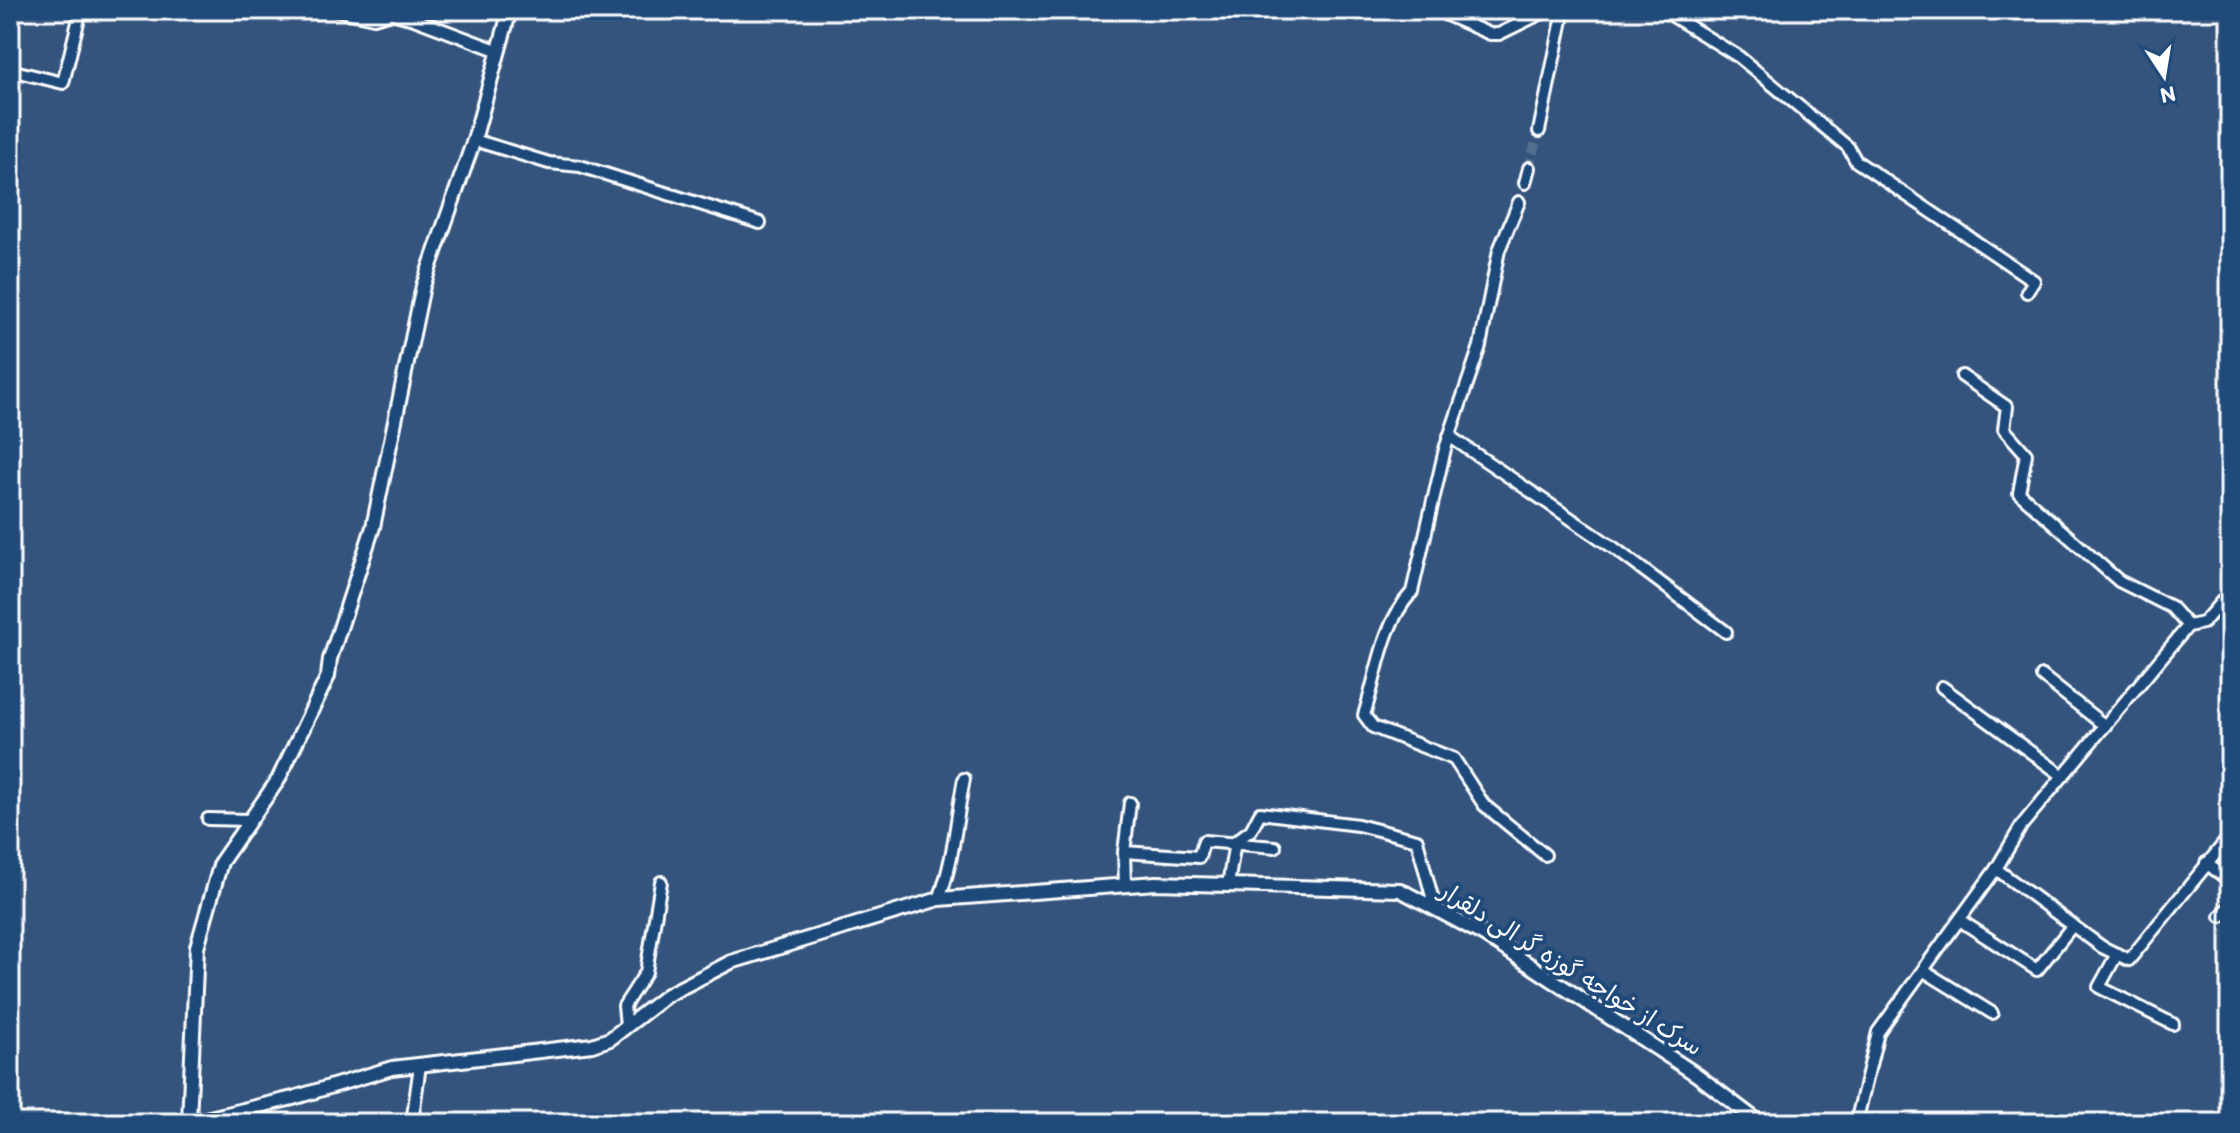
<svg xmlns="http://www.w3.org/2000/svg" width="2240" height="1133" font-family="Itim,'Playpen Sans Arabic',sans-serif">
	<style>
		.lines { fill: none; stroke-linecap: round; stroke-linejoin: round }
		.minor-tunnel { stroke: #526e91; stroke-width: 10; stroke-dasharray: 10 5; stroke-linecap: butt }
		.minor-casing { stroke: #fff; stroke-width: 16 }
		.tertiary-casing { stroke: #fff; stroke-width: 18 }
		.minor { stroke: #1f4a7a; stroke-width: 10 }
		.tertiary { stroke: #1f4a7a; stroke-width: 12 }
		.labels { text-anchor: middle; stroke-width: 8; stroke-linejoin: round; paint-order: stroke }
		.street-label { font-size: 24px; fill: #fff; stroke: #1f4a7a }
	</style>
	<rect width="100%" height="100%" fill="#34547e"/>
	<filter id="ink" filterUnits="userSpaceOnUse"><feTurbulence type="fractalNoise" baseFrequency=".0125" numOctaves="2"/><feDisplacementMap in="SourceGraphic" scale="16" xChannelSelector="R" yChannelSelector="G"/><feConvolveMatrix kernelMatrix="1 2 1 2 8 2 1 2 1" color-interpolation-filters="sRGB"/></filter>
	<g filter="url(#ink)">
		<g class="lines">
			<path class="minor-tunnel" d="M1529,168l10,-37"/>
			<g class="minor-casing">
				<g id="minor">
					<path d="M308,10h2"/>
					<path d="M336,10l38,8 17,-5 23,6 85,32"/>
					<path d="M1435,10l55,24h9l49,-24"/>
					<path d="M1663,10l76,47 109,90 8,14 178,120 -7,11"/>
					<path d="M10,70l53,13 18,-73"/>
					<path d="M1539,131l25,-121"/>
					<path d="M474,140l75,23 31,3 180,57"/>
					<path d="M1525,183l4,-15"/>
					<path d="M1519,202l-20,48 -19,96 -35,103 -33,143c-31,34 -34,81 -48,123l9,12 81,32 30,46 61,50"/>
					<path d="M1962,376l45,31 -3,22 22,25 -7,39 100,88 52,26 17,19 -166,199 -26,44"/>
					<path d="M1449,436l165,112 112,84"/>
					<path d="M2188,626l15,-3 27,-31"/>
					<path d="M2042,676l63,50"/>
					<path d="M1942,687l121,89"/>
					<path d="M208,819l42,1"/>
					<path d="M1124,852l75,5 5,-16 71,6"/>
					<path d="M2206,863l24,18"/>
					<path d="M1125,885l-1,-33 6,-49"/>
					<path d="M1228,885l7,-43 16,-12 9,-17 98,12 59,15 18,68"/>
					<path d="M939,899c15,-39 17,-80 25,-120"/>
					<path d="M2221,916l9,-10"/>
					<path d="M1961,921l76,49 36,-45"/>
					<path d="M2117,954l-18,33 74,37"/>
					<path d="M1924,971l68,42"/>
					<path d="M626,1026l-2,-20 22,-34 15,-90"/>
					<path d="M412,1123l8,-58"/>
					<path d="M1856,1123l22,-91 118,-163 106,78 27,13 101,-124"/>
				</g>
			</g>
			<g class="tertiary-casing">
				<g id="tertiary">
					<path d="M189,1121l8,-174 24,-85 57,-82 50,-104 2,-17 43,-132 50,-241 51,-146 36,-130"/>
					<path d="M189,1123l104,-25 99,-30 200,-23 18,-6 57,-44 64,-33 208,-63 217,-16 244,7 84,45 213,140 63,48"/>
				</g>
			</g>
			<use href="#minor" class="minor"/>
			<use href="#tertiary" class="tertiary"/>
		</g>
	</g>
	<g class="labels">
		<g class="street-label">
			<text transform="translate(1571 969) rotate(32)" y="8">سرک از خواجه گوزه گر الی دلقرار</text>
		</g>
	</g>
	<rect width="2240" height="1133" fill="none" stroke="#1f4a7a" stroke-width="40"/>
	<rect x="20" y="20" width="2200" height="1093" fill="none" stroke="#fff" stroke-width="3" filter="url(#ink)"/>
	<g transform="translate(2164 76) rotate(168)" stroke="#1f4a7a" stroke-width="6" paint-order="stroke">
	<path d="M0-6L14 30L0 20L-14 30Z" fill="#ffffff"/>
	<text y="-12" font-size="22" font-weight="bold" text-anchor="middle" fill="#ffffff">N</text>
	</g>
</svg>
